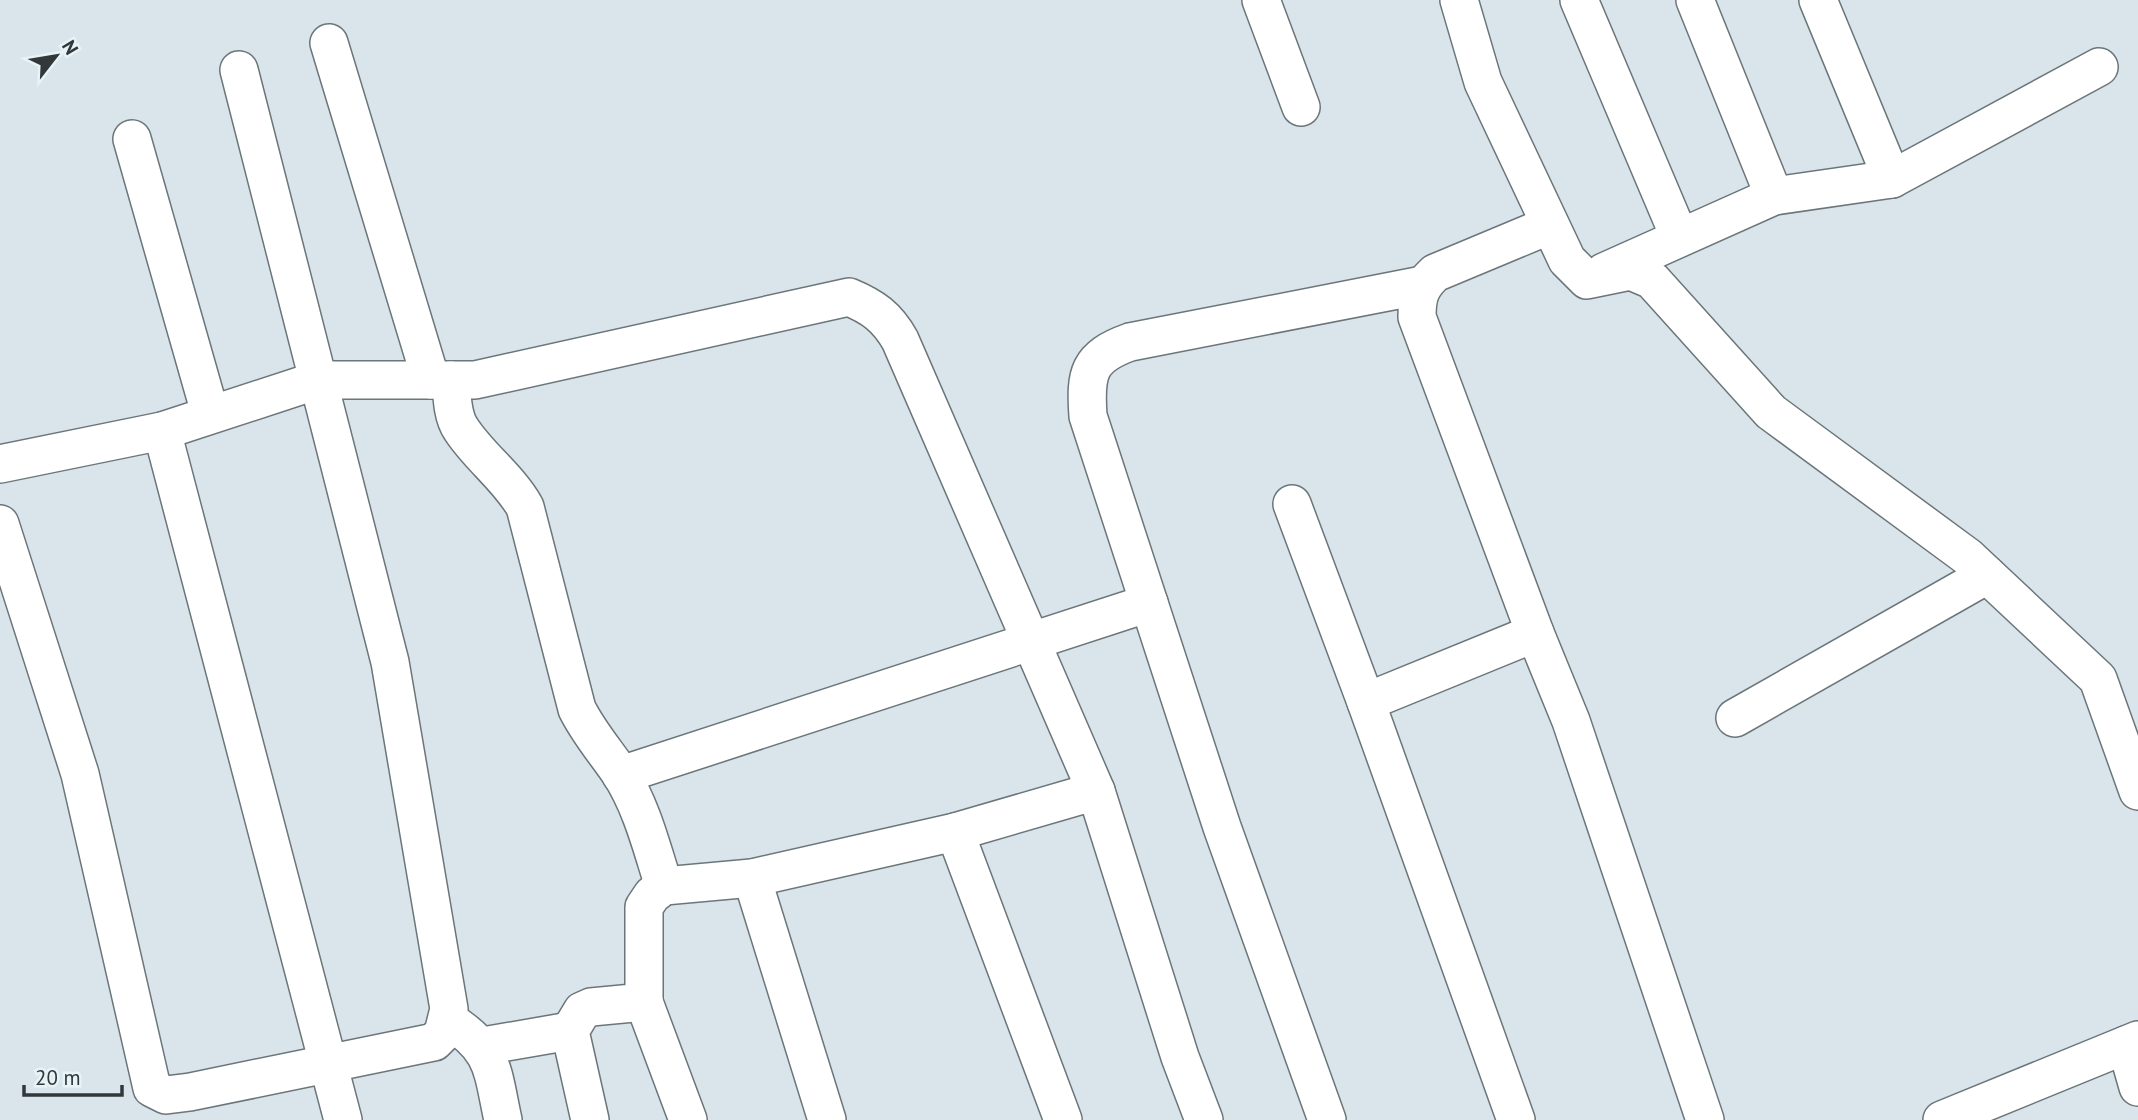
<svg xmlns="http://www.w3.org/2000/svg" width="2138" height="1120" font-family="'PT Sans',sans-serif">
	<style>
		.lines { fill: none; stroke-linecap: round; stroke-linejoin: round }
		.minor-casing { stroke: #6b767a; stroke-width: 40 }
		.minor { stroke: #fff; stroke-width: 37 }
	</style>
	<rect width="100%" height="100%" fill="#d9e5ea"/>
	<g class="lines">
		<g class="minor-casing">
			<g id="minor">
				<path d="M1261,0l40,107"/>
				<path d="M1459,0l24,82 84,178 20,20 44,-9 21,9 119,132 197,145 130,122 40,112"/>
				<path d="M1579,0l100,236"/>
				<path d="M1695,0l79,196"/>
				<path d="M1818,0l74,179"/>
				<path d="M329,43l102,337"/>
				<path d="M132,139l78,274"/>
				<path d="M1550,225l-115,48c-15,14 -18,23 -18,44l118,316 36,88 134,399"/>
				<path d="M1604,272l170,-76 118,-17 207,-112"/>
				<path d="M451,380c1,16 1,36 10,49 18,28 47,48 64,78l52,202c12,24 28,42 43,64 22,34 32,76 44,113"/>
				<path d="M162,431l181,689"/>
				<path d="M0,464l162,-33 156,-51h157l374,-83c24,10 38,20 51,43l196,451"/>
				<path d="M1292,504l74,198"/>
				<path d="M0,524l80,250 72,314 14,7 24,-3 244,-50 9,-9 6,-24 -59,-347 -151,-592"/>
				<path d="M1735,718l252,-143"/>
				<path d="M621,775l528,-172"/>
				<path d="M955,832l108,288"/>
				<path d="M752,878l75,242"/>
				<path d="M644,1002l44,118"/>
				<path d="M448,1020c47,29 44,50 55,100"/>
				<path d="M2126,1045l12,42"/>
				<path d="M483,1046l87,-15"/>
				<path d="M590,1120l-20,-89 12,-20 9,-4 53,-5v-95l8,-12 12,-9 88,-8 203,-46 141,-41 84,266 24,63"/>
				<path d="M1327,1120l-105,-293 -134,-411c-3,-43 0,-59 42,-74l293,-57"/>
				<path d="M1516,1120l-150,-418 169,-69"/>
				<path d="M1942,1120l196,-80"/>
			</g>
		</g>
		<use href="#minor" class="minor"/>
	</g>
	<g transform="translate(56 56) rotate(59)" stroke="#e6f3f7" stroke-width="5" paint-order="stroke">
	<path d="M0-5L12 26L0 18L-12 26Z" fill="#323739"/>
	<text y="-10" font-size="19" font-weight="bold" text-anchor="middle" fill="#323739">N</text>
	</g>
	<path d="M24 1085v10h98v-10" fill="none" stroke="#323739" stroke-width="3.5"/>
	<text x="35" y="1085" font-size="21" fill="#323739" stroke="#e6f3f7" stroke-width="5" paint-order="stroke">20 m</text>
</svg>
